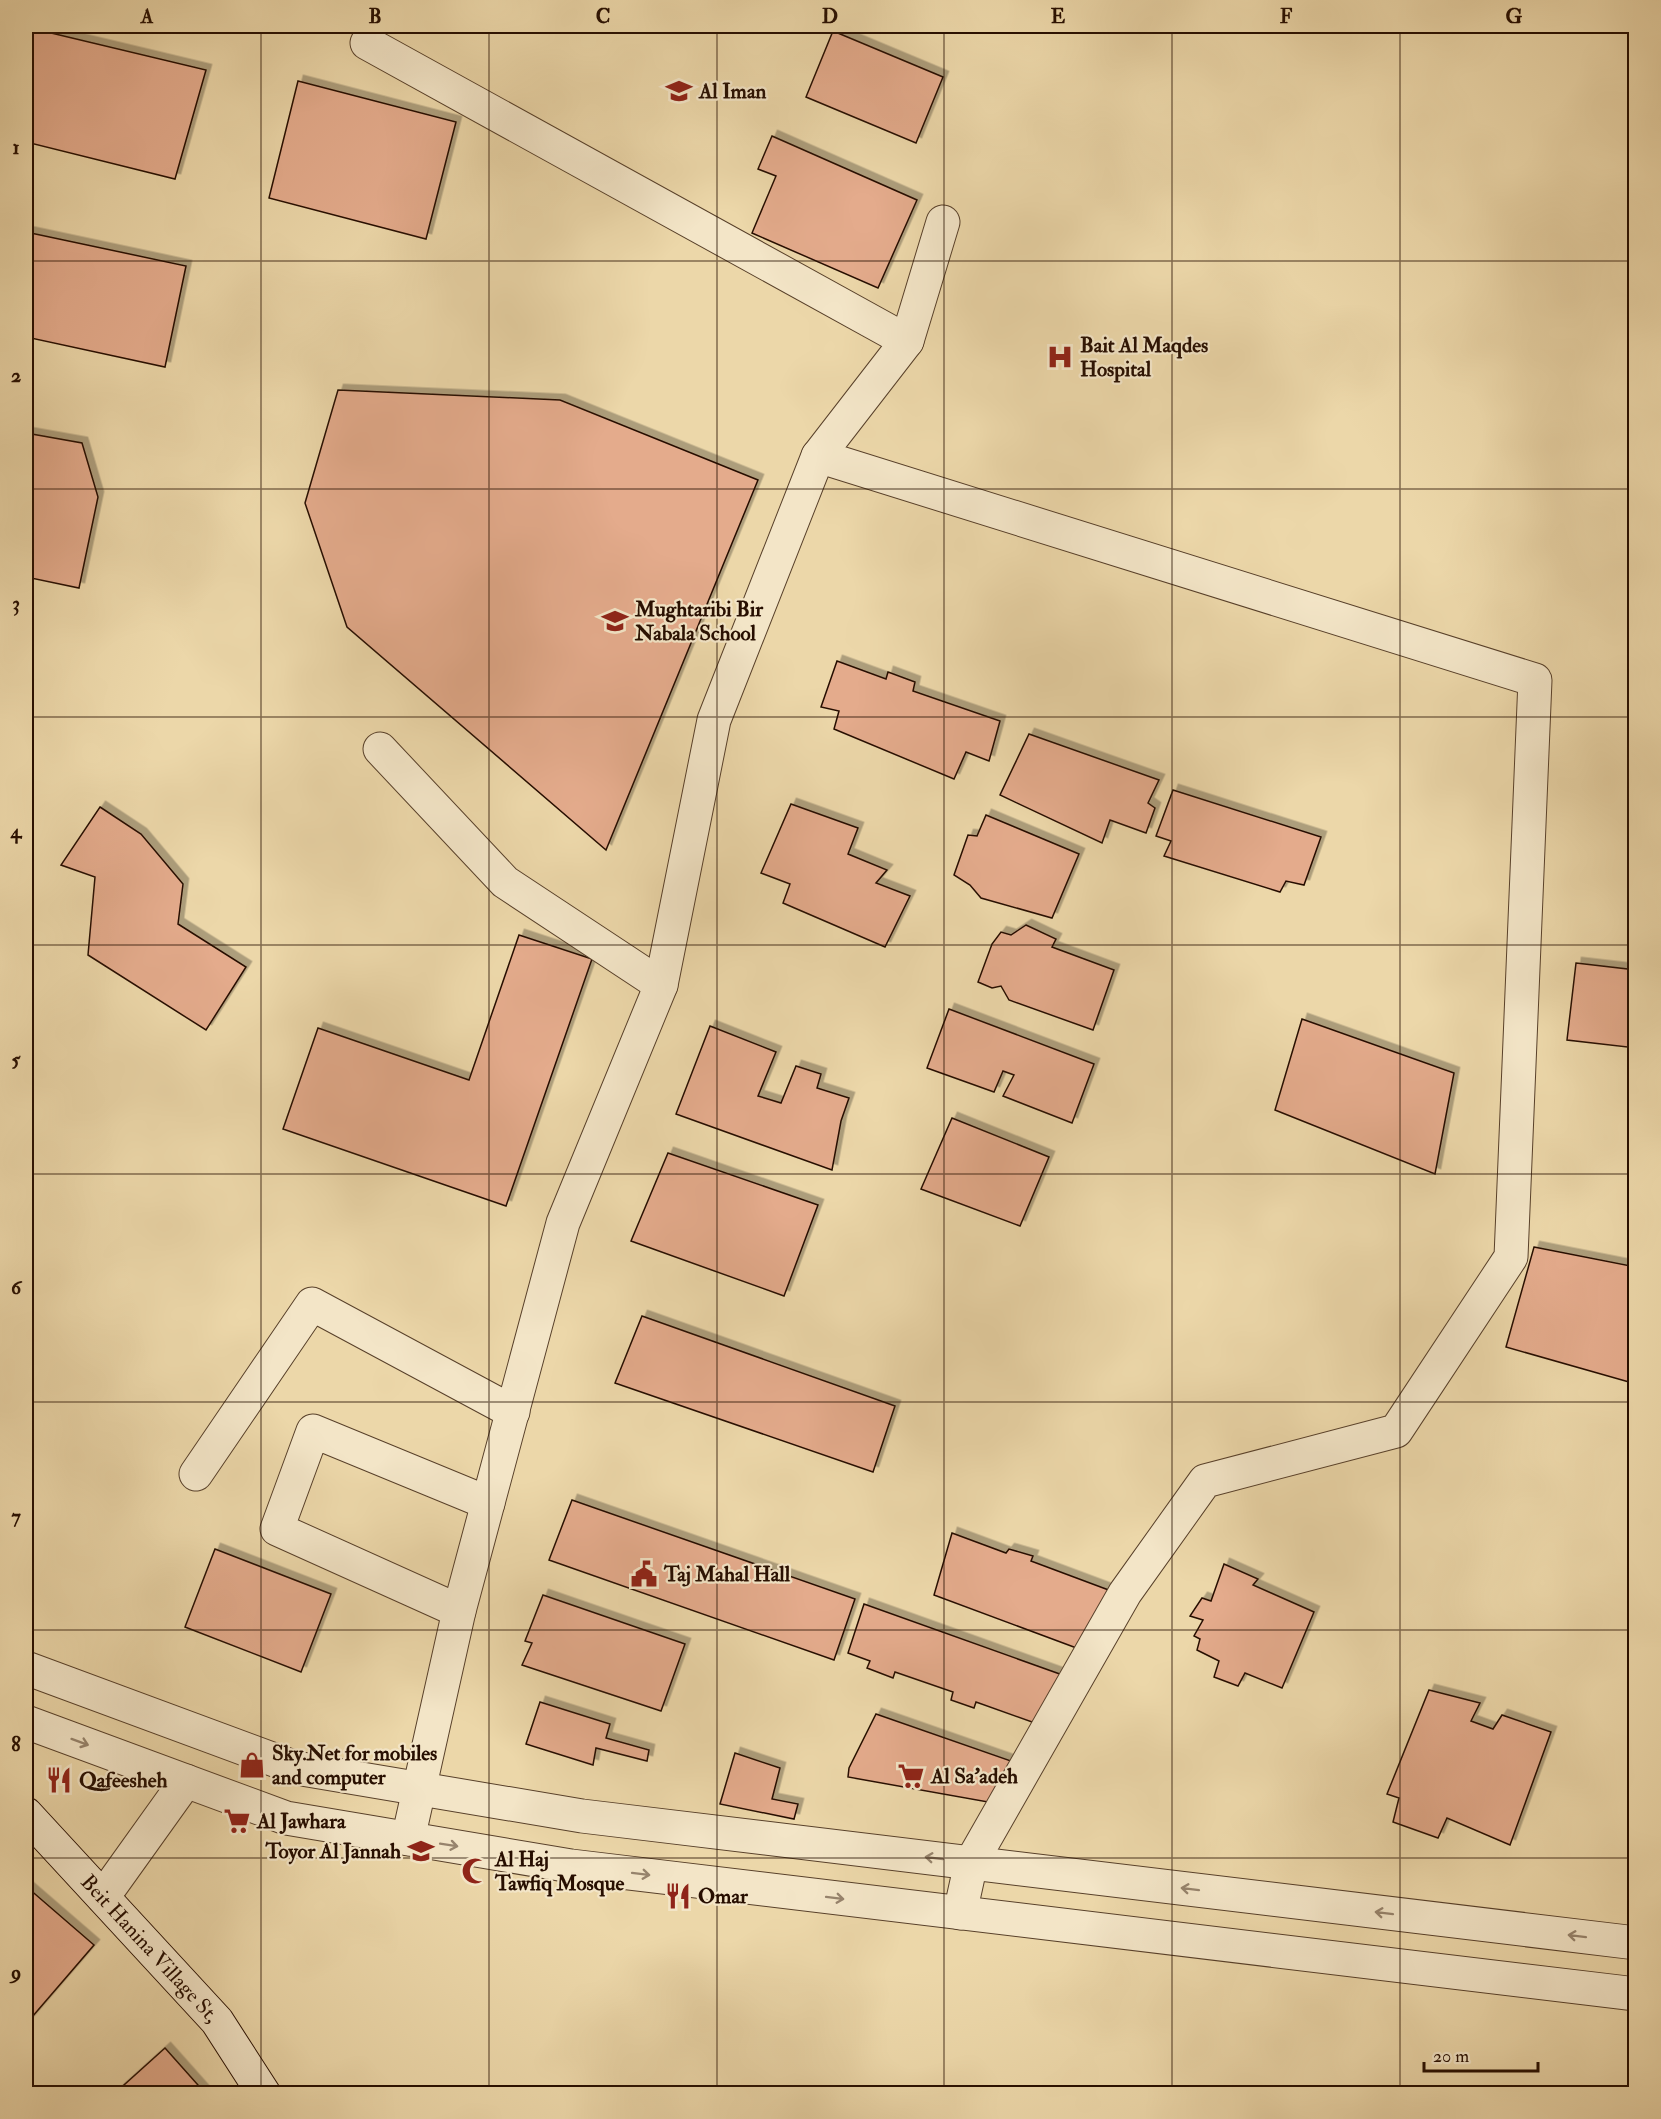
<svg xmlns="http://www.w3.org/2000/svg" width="1661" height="2119" font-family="'IM FELL Double Pica',serif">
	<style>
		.building { fill: #e4ab8c; stroke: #270e00; stroke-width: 1.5; filter: url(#shadow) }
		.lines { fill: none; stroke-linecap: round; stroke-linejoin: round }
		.street-casing { stroke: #58402a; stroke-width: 35 }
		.secondary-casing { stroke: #270e00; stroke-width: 35 }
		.street { stroke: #f3e5c7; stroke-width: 33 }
		.secondary { stroke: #f3e5c7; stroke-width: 33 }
		.oneway { stroke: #97846d }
		.grid { fill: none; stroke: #270e00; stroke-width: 1.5; stroke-opacity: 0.55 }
		.labels { text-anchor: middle; stroke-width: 4.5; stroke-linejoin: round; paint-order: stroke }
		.poi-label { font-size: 21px; font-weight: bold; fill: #270e00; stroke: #f3e5c7; text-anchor: start }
		.street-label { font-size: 21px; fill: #270e00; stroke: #f3e5c7 }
		.neatline { fill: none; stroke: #270e00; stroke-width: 2 }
		.grid-label { font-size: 20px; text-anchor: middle; font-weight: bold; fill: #270e00 }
	</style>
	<defs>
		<filter id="shadow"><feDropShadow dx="5.5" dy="-5.5" stdDeviation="0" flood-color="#0004"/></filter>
	</defs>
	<rect width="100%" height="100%" fill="#ecd7a9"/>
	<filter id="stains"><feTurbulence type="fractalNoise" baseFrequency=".00333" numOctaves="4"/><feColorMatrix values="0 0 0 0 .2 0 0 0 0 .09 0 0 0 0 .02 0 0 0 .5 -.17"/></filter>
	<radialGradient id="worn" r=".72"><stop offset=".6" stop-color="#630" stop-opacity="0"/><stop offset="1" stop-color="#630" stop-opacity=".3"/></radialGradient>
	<g class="building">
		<path d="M26,27l180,43 -31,109 -149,-37z"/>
		<path d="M833,31l110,46 -27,66 -110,-46z"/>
		<path d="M298,81l158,41 -30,117 -157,-41z"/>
		<path d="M772,136l145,64 -39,88 -126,-55 24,-57 -18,-7z"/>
		<path d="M26,232l160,34 -21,101 -139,-30z"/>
		<path d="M338,390l222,10 198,80 -152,370 -259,-223 -42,-124z"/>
		<path d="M26,433l56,10 16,54 -19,91 -53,-11z"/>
		<path d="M837,661l49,18 2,-7 27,10 -2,9 87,30 -11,40 -23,-9 -12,27 -120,-50 5,-18 -18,-4z"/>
		<path d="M1029,734l130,46 -11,23 7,5 -9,25 -36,-13 -8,23 -102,-48z"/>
		<path d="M1173,790l148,47 -17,48 -18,-4 -6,11 -116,-36 7,-15 -15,-5z"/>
		<path d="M791,804l67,24 -10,26 39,16 -11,13 34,13 -25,51 -102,-44 7,-19 -29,-11z"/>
		<path d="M100,807l41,27 42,50 -5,40 68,43 -40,63 -118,-75 7,-78 -34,-12z"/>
		<path d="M986,815l93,39 -27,64 -71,-20 -11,-13 -16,-10 14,-40 9,1z"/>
		<path d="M1026,925l30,14 -4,8 62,23 -21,60 -84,-30 -8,-14 -9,2 -14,-6 14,-38 9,-12 10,3z"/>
		<path d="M519,935l73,24 -86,247 -223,-77 35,-101 151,52z"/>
		<path d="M1576,963l60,7v78l-69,-8z"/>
		<path d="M949,1009l145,55 -22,59 -69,-27 11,-21 -11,-4 -9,21 -67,-24z"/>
		<path d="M1302,1019l152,54 -19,101 -160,-64z"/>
		<path d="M710,1026l66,26 -18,44 23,7 15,-37 25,8 -4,14 32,10 -8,23 -9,49 -156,-56z"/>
		<path d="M952,1118l97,39 -29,69 -99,-37z"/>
		<path d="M668,1153l150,52 -34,91 -153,-55z"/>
		<path d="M1534,1247l102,20v117l-130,-37z"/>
		<path d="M642,1316l253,90 -22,66 -258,-89z"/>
		<path d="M572,1500l283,99 -21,61 -285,-100z"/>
		<path d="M952,1533l54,20 3,-4 24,7 -2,5 91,34 -24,61 -164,-61z"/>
		<path d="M215,1549l116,45 -30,78 -116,-45z"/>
		<path d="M1224,1564l34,15 -5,6 61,27 -32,76 -37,-15 -7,13 -24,-9 5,-16 -22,-11 3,-11 -6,-3 9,-16 -13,-4 12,-18 9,3z"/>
		<path d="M543,1595l142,49 -24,67 -139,-46 10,-22 -7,-2z"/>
		<path d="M864,1604l207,74 -22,50 -73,-26 -2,6 -23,-8 2,-8 -58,-20 -2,6 -26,-10 3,-7 -22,-8z"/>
		<path d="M1429,1690l51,13 -9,18 22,8 9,-14 49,17 -41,113 -63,-27 -9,20 -45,-16 6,-24 -12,-4z"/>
		<path d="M540,1702l70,22 -4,14 43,12 -2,11 -51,-13 -3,17 -67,-21z"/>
		<path d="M876,1714l149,52 -37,36 -140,-25 1,-9z"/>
		<path d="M735,1753l45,15 -8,31 26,5 -4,15 -74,-15z"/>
		<path d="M28,1888l66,57 -68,79v-134z"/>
		<path d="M165,2048l41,46h-92z"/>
	</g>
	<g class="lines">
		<g class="street-casing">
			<g id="street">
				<path d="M367,43l540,298"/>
				<path d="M943,222l-36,119 -89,115 717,224 -24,577 -115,174 -191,50 -80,112 -154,270 -11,50"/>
				<path d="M380,749l125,133 156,103"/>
				<path d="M196,1474l116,-170 201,108"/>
				<path d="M459,1611l-182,-82 36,-98 175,72"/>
				<path d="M26,1668l270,100 286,48 1054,127"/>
				<path d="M26,1722l260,96 285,48 1065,128"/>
				<path d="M408,1839l51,-228 104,-388 98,-238 53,-265 104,-264"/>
				<path d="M103,1897l83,-116"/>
			</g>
		</g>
		<g class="secondary-casing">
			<g id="secondary">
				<path id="s1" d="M26,1814l191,207 47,73"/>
			</g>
		</g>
		<use href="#street" class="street"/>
		<use href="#secondary" class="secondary"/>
	</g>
	<defs><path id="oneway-shaft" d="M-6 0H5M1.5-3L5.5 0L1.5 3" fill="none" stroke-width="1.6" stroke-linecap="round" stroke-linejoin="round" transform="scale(1.5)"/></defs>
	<g class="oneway">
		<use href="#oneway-shaft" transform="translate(80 1742) rotate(20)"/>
		<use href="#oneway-shaft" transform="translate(449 1845) rotate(9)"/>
		<use href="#oneway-shaft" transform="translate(934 1858) rotate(-173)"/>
		<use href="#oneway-shaft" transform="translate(641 1874) rotate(7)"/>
		<use href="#oneway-shaft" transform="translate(1190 1889) rotate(-173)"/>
		<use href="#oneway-shaft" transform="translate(835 1898) rotate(7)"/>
		<use href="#oneway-shaft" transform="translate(1384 1913) rotate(-173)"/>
		<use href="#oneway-shaft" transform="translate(1577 1936) rotate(-173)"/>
	</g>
	<path class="grid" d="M261,26v2068M489,26v2068M717,26v2068M944,26v2068M1172,26v2068M1400,26v2068M26,261h1610M26,489h1610M26,717h1610M26,945h1610M26,1174h1610M26,1402h1610M26,1630h1610M26,1858h1610"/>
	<defs>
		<g id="school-bare" transform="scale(2.07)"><path d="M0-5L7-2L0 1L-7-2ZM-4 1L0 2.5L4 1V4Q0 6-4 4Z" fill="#8f2418" stroke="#f3e5c7" stroke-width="2.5" paint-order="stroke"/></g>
		<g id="hospital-bare" transform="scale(2.07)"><path d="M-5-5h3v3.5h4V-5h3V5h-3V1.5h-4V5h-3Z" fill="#8f2418" stroke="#f3e5c7" stroke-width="2.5" paint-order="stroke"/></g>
		<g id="civic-bare" transform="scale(2.07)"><path d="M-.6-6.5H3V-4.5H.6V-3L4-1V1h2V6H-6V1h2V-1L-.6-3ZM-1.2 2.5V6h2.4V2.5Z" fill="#8f2418" stroke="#f3e5c7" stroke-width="2.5" paint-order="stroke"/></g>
		<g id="shop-bare" transform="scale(2.07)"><path d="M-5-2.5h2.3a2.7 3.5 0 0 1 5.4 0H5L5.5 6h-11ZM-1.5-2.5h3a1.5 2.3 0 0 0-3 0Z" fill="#8f2418" stroke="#f3e5c7" stroke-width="2.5" paint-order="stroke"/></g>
		<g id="supermarket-bare" transform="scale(2.07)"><path d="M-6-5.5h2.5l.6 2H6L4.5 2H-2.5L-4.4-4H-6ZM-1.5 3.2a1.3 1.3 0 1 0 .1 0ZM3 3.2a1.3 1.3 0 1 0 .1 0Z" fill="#8f2418" stroke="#f3e5c7" stroke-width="2.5" paint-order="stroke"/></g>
		<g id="restaurant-bare" transform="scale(2.07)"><path d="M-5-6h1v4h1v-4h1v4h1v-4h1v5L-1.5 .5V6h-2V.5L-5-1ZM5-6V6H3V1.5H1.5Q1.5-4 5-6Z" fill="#8f2418" stroke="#f3e5c7" stroke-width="2.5" paint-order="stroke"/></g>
		<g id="mosque-bare" transform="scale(2.07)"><path d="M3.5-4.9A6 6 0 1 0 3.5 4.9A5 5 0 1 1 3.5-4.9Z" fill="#8f2418" stroke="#f3e5c7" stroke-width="2.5" paint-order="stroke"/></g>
	</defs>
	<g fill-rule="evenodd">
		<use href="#school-bare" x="679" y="91"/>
		<use href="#hospital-bare" x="1060" y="357"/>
		<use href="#school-bare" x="615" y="621"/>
		<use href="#civic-bare" x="644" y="1574"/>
		<use href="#shop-bare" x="252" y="1765"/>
		<use href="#supermarket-bare" x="911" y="1776"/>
		<use href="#restaurant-bare" x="59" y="1780"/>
		<use href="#supermarket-bare" x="237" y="1821"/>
		<use href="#school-bare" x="421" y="1851"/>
		<use href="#mosque-bare" x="475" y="1871"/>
		<use href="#restaurant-bare" x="678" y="1896"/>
	</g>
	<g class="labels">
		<g class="poi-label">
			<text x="699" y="98">Al Iman</text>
			<text x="1080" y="352">Bait Al Maqdes<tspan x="1080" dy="24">Hospital</tspan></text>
			<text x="635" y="616">Mughtaribi Bir<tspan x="635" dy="24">Nabala School</tspan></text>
			<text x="664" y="1581">Taj Mahal Hall</text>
			<text x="272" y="1760">Sky.Net for mobiles<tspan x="272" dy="24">and computer</tspan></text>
			<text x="931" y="1783">Al Sa'adeh</text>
			<text x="79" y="1787">Qafeesheh</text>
			<text x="257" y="1828">Al Jawhara</text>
			<text x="401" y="1858" text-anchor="end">Toyor Al Jannah</text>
			<text x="495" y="1866">Al Haj<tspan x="495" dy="24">Tawfiq Mosque</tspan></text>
			<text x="698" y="1903">Omar</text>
		</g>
		<g class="street-label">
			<text dy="7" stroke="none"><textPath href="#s1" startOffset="183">Beit Hanina Village St,</textPath></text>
		</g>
	</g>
	<rect width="1661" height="2119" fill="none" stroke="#ecd7a9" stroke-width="66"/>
	<path d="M1424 2062v9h114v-9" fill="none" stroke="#270e00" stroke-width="3"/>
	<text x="1433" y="2062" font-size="18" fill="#270e00" stroke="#f3e5c7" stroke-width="4.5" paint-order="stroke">20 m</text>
	<rect x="33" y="33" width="1595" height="2053" class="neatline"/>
	<g class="grid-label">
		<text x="147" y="23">A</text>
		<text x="375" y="23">B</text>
		<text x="603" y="23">C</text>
		<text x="830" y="23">D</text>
		<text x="1058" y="23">E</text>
		<text x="1286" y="23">F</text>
		<text x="1514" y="23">G</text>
		<text x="16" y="154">1</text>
		<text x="16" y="382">2</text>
		<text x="16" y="610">3</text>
		<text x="16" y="838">4</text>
		<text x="16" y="1066">5</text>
		<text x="16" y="1294">6</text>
		<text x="16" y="1523">7</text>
		<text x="16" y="1751">8</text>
		<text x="16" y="1979">9</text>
	</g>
	<rect width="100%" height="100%" filter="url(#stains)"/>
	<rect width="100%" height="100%" fill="url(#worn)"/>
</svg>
